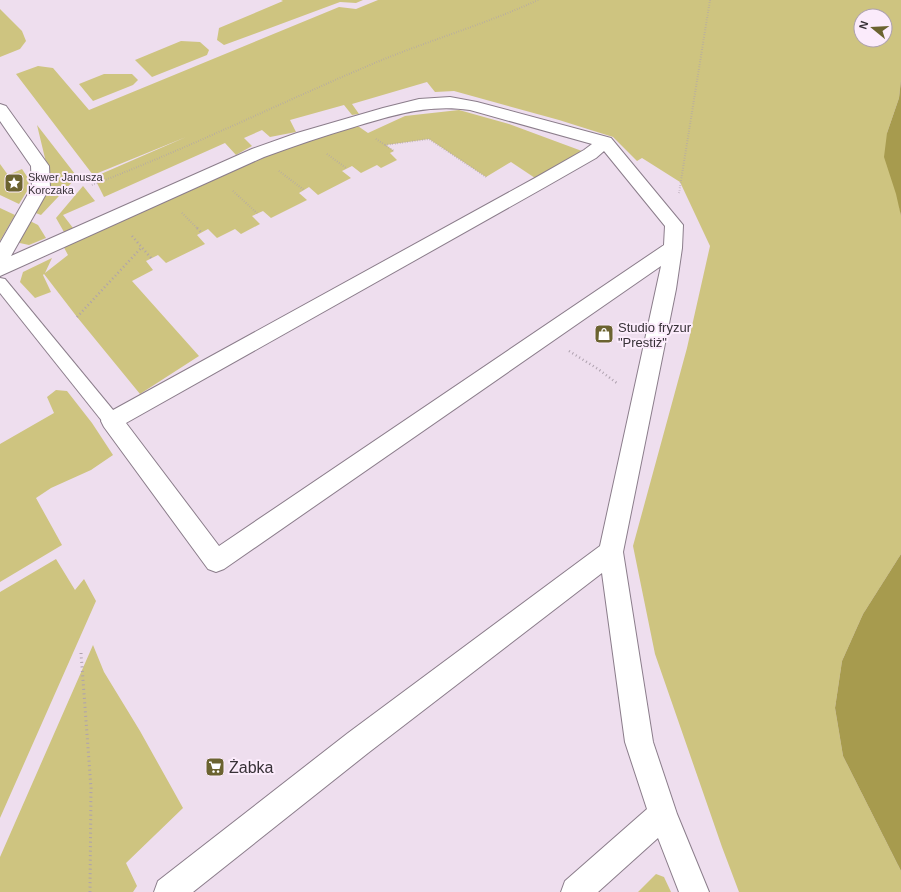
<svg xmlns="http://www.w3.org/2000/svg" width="901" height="892" font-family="Helvetica,sans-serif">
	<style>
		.green { fill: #cec480; fill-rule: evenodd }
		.water { fill: #a79b4e }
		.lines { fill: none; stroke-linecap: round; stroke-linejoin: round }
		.service-casing { stroke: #8b7d8b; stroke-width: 2 }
		.minor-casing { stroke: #8b7d8b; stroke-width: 2 }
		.path-far2 { stroke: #aea1ae; stroke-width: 2; stroke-dasharray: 0.5 2; stroke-linecap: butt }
		.path-far1 { stroke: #aea1ae; stroke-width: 2.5; stroke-dasharray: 1 3; stroke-linecap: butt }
		.path { stroke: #aea1ae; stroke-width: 3; stroke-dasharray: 1 3.5; stroke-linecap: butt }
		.service { fill: #fff; fill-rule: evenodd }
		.minor { fill: #fff; fill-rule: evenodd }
		.labels { text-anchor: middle; stroke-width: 4; stroke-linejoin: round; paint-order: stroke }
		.far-poi-label { font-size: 11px; fill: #373137; stroke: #fbebfb; text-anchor: start }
		.poi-label { font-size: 13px; fill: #373137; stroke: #fbebfb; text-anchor: start }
		.near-poi-label { font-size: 16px; fill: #373137; stroke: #fbebfb; text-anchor: start }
	</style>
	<rect width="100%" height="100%" fill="#eedeee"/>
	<g class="green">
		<path d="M281,0h82l-7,3 -16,-1 -116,43 -7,-5 2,-12 64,-27z"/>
		<path d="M378,0h523v80l-2,18 -12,35 14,83v338l-38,60 -21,47 -7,47 8,48 58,115v21h-162l-17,-45 -67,-193 -22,-108 54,-198 23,-102 -30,-64 -38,-24 -5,3 -24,-24 -54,-17 -105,-29 -19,1 -8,-10 -75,22 7,10 -7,1 -8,-10 -54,15 6,12 -26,5 -8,-7 -18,8 8,8 -16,9 -11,-12 -121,54 -10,-20 92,-40 -93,38 -77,-101 22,-8 15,2 36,42 250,-103 17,2zM861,16h24v24h-24z"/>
		<path d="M0,9l22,22 4,10 -6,8 -20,8z"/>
		<path d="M181,41l19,1 9,8 -2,5 -55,22 -17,-17z"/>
		<path d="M104,74h28l6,6 -5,5 -40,16 -14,-17z"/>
		<path d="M459,110l50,14 81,30 -49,28 -30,-20 -25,15 -57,-38 -43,6 8,6 -4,2 7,7 -16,8 -4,-3 -16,8 -9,-7 -10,5 9,7 -33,17 -9,-8 -10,6 8,7 -36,18 -8,-7 -11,5 8,8 -19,10 -6,-5 -18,9 -9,-9 -11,6 8,9 -39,19 -8,-8 -12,6 7,9 -21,11 67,75 -59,38 -63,-77 -33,-43 -1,1 8,17 -16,6 -15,-16 3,-10 29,-14 -7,15 23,-18 -7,-13 197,-89 94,-31 16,11 37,-17z"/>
		<path d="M37,125l38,49 1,4 -35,37 -8,-3 14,-23 3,-10z"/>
		<path d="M0,164l8,11 14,-6 6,9 1,10 -10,16 -19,-9z"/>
		<path d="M83,186l12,15 -32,14 10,13 -9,4 -8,-14z"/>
		<path d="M0,208l15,7 -15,26z"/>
		<path d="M28,220l10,5 8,13 -17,7 -14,-3z"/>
		<path d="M56,390l11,1 25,32 21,32 -22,15 -40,18 -15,10 26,47 -62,37v-138l54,-31 -7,-16z"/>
		<path d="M56,559l19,31 9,-11 12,22 -96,217v-226z"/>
		<path d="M93,645l11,27 36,59 43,77 -57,55 11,23 -4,6h-133v-35z"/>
		<path d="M656,874l8,3 7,15h-33z"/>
	</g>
	<g class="water">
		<path d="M901,80v136l-5,-22 -12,-37 3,-24 12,-35z"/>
		<path d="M901,554v317l-58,-115 -8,-48 7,-47 21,-47z"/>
	</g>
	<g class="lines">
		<g class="service-casing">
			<path id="service" d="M0,278l5,1 113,137 2,5 -2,5 -6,1 -6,-1 -106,-133z"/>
		</g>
		<g class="minor-casing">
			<path id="minor" d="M450,97l27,5 134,36 72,87 -1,23 -6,41 -53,263 30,190 24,72 32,78h-30l-21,-54 -60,54h-37l4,-11 82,-72 -22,-67 -23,-169 -234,180 -175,139h-39l4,-11 190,-148 252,-187 61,-280 -437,303 -8,3 -8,-3 -104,-142 -3,-6 3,-6 431,-237 49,-28 8,-6 -122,-34c-43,-6 -76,5 -116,17 -31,9 -60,19 -90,30l-264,119v-33l32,-56 -1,-21 -31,-45v-17l6,2 43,60 1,21 -39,69 241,-107 45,-16 86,-25 36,-9zM604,151l61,75 -1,19 -445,301 -93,-123 421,-237 49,-28z"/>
		</g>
		<g class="path-far2">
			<path d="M376,139l18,12"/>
			<path d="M385,145l44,-6 57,38"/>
			<path d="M327,154l19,14"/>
			<path d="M279,171l25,19"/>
			<path d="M92,185c97,-37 190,-83 285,-123 53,-22 109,-38 161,-62"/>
			<path d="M233,191l25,23"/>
			<path d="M679,193l31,-193"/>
			<path d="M182,213l16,16"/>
		</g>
		<g class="path-far1">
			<path d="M197,228l5,5"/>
			<path d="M132,236l19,22"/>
			<path d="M77,317l65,-70"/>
			<path d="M569,351l29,18 20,15"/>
		</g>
		<path class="path" d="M81,653l10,135 -1,104"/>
		<use href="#service" class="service"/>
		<use href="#minor" class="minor"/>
	</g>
	<defs>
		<g id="sight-square" transform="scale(1)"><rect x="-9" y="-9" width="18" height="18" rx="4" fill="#6b6330" stroke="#fbebfb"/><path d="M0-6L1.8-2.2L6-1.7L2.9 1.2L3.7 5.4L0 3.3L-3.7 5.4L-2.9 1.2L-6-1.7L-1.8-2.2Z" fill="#fff"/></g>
		<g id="shop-square" transform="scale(1)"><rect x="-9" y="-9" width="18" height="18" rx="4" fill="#6b6330" stroke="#fbebfb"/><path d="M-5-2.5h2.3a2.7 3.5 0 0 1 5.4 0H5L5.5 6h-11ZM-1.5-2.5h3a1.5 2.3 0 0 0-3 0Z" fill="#fff"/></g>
		<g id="supermarket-square" transform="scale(1)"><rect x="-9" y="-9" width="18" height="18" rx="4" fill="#6b6330" stroke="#fbebfb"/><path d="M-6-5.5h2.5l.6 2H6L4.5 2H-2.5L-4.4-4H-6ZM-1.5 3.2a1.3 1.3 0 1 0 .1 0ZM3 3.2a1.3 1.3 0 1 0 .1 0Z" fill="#fff"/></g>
	</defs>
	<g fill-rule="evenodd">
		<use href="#sight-square" x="14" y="183"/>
		<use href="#shop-square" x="604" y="334"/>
		<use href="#supermarket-square" x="215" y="767"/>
	</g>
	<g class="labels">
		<g class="far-poi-label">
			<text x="28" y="181">Skwer Janusza<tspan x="28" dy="13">Korczaka</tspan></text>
		</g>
		<g class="poi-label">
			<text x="618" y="332">Studio fryzur<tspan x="618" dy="15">"Prestiż"</tspan></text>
		</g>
		<g class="near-poi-label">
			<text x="229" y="773">Żabka</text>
		</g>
	</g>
	<g transform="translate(873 28) rotate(288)"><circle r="19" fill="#fbebfb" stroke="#ada1ad"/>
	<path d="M0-3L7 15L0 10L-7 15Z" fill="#6b6330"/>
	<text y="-6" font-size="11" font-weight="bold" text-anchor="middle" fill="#373137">N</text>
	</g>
</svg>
